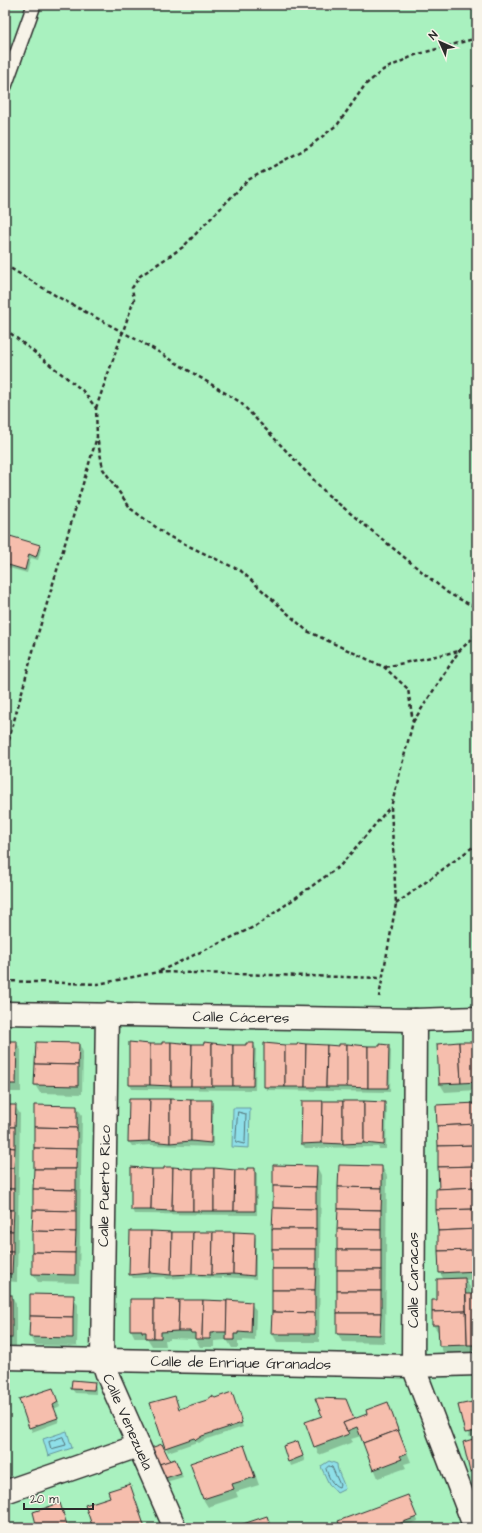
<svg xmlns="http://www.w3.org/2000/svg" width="482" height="1533" font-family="'Architects Daughter',sans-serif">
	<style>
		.green { fill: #a9f1bf; stroke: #6a8e75 }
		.water { fill: #8edfe8; stroke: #66979c }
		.shadow { fill: #0003 }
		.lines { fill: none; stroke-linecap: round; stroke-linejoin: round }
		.shore { stroke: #537377; stroke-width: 1 }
		.building { fill: #f6bead; stroke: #2b2b2b }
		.service-casing { stroke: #2b2b2b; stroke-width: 16 }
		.minor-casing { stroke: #2b2b2b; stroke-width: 25 }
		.path { stroke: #2b2b2b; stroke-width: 2.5; stroke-dasharray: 4 3; stroke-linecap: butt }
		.service { stroke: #f7f3e8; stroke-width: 13 }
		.minor { stroke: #f7f3e8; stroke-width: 22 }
		.labels { text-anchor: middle; stroke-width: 3; stroke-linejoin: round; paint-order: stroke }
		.street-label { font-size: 15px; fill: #2b2b2b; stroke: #f7f3e8 }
	</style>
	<rect width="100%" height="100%" fill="#f7f3e8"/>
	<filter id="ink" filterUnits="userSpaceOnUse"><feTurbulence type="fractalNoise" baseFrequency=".025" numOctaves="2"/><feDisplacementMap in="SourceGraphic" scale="8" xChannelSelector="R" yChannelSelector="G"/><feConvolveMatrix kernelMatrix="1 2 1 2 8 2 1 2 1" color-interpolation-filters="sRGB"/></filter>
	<g filter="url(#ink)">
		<rect class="green" x="5" y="5" width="472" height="1523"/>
		<g class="water">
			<path d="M233,1108h17l-1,40 -17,-1z"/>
			<path d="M67,1431l5,17 -24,8 -5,-17z"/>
			<path d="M329,1461l8,3c0,8 6,16 8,25l-8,4 -8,-9 -7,-15 -1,-3z"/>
		</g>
		<g class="shadow">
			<path d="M39,545l2,4 -3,11 -7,-2 -4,15 -18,-5 -3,-4 4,-12 -2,-4z"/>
			<path d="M5,1042h11l5,8v42h-16z"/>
			<path d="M477,1043v47l-32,2 -5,-8z"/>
			<path d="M79,1044l4,8 -1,42 -42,-1 -5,-8z"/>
			<path d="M253,1044l3,4 -1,42 -123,-1 -2,-4 20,-40 83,1z"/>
			<path d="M314,1046h74l3,4 -1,42 -123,-2 -2,-4z"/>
			<path d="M130,1100l81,1 2,4v42l-61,-2 -20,1 -3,-4z"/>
			<path d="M384,1103l3,4 -1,42h-7l-1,-2 -73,1 -3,-4z"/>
			<path d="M477,1105v174l-12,1 5,7v8h7v58l-33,1 -4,-8 -1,-13 -6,-8 11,-45 -4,-7v-83z"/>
			<path d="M5,1106h10l5,8 -3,168 -12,-1z"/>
			<path d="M77,1107l5,8 -3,168 -41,-1 -5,-8z"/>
			<path d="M317,1167l4,8 -2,167h-42l-5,-9z"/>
			<path d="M382,1167l5,9 -2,167 -43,-1 -4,-8z"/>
			<path d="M255,1169l2,4v42l-123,-1 -2,-4 33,-40 83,1z"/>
			<path d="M254,1234l2,4v41l-34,-2v2l-27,-2 -29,2 -1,-2 -32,1 -3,-4z"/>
			<path d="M5,1296h7l4,8v42h-11z"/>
			<path d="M73,1296l5,9 -1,41 -42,-1 -5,-8z"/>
			<path d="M251,1303l5,8 -1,30 -12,-1v2h-5v6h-6l-5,-8 -13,1v6h-14l-5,-8 -25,-1v2h-5l1,6h-14l-5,-8h-12l-4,-8z"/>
			<path d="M94,1383l2,4v7l-21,-1 -3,-4z"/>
			<path d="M53,1389l7,17 -6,3 5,13 -27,10 -12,-32z"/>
			<path d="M231,1393l12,34 -39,13 -5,3 -2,-1 -29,10 -2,-4 8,-51 6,13z"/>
			<path d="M5,1394l5,15 -5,1z"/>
			<path d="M346,1400l9,20 13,-5 20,-12 23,59 -7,2 2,4 -28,10 -17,-42 -10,3 2,3 -34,13 -4,-9 8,-29z"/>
			<path d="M477,1402v33l-8,2 -9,-31z"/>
			<path d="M477,1439v40l-1,1 -5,-9z"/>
			<path d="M297,1442l8,19 -14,5 -7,-19z"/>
			<path d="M244,1446l4,8 11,31 -23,7 2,5 -30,10 -5,-8 -11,-35z"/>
			<path d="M170,1462l7,3 6,12 -17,5 -3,-4z"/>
			<path d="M130,1485l15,43h-51l17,-30z"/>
			<path d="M408,1496l10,25 -18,7h-58z"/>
			<path d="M59,1504l10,24h-41l9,-3z"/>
		</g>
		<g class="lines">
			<g class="shore">
				<path d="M238,1112l8,2 -1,28 -1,2 -8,-2z"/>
				<path d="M63,1437l3,8 -15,4 -2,-7z"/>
				<path d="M329,1466l3,1 8,18 -1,2c-7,-2 -11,-11 -13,-18z"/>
			</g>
		</g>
		<g class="building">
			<path d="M10,536l30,9 -4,12 -7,-3 -4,16 -20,-6 4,-15 -2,-1z"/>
			<path d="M5,1041h12l-1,43h-11z"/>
			<path d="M36,1042l43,1 -1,22 -43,-1z"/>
			<path d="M129,1042l21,2v41h-21z"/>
			<path d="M162,1042h9v44l-21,-1v-41h12z"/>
			<path d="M171,1042l21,2 -1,42h-20z"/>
			<path d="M204,1042l8,1v43h-21l1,-42h12z"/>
			<path d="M459,1042l2,41 -22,1 -2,-40z"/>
			<path d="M459,1042h18v40l-16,1z"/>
			<path d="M212,1043l21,2v41h-21z"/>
			<path d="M246,1043h8l-1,43h-20v-41h13z"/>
			<path d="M264,1043l21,2v42h-21z"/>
			<path d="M298,1043l8,1 -1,43h-20v-42h12z"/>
			<path d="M306,1044l21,1 -1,42h-21z"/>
			<path d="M339,1044h8v43h-21l1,-42 12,1z"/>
			<path d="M347,1044l21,2v42l-21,-1z"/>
			<path d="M380,1044l9,1 -1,43h-20v-42h12z"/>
			<path d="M35,1064l43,1v21l-44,-1z"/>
			<path d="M129,1099h21l-1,42 -21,1z"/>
			<path d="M150,1099h20v44l-21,-2z"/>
			<path d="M170,1099l21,1v41l-21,2z"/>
			<path d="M191,1100h21l-1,43 -20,-2z"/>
			<path d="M302,1101h21l-1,42 -21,1z"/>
			<path d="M323,1101h20v43l-21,-1z"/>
			<path d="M343,1101h21v42l-21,1z"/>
			<path d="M364,1101l21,1 -1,43 -20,-2z"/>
			<path d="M477,1103v21l-40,2 -1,-21z"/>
			<path d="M5,1105h11l-1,22h-10z"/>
			<path d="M34,1105l43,1v22l-43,-1z"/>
			<path d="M477,1124v21l-39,1 -1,-20z"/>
			<path d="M5,1127h10v21l-10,-1z"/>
			<path d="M34,1127l43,1v21l-43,-1z"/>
			<path d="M477,1145v21l-39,1v-21z"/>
			<path d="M5,1147l10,1 -1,20h-9z"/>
			<path d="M34,1148l43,1 -1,20h-42z"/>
			<path d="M273,1165l44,1 -1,21 -43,-1z"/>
			<path d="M339,1165l43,1v22l-44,-1z"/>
			<path d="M477,1166v21l-38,2 -1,-22z"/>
			<path d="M131,1167l21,2 -1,41h-20z"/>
			<path d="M164,1167h9l-1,44 -21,-1 1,-41h12z"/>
			<path d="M173,1167l20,2v42h-21z"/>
			<rect x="5" y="1168" width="9" height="21"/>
			<path d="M206,1168h8v43h-21v-42h13z"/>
			<path d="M214,1168l21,2 -1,41h-20z"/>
			<path d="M247,1168h8v43h-21l1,-41h12z"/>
			<path d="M34,1169h42v21l-43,-1z"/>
			<path d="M273,1186l43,1v22l-43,-1z"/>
			<path d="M338,1187l44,1 -1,22 -43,-1z"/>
			<path d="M477,1187v22l-41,1v-21z"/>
			<rect x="5" y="1189" width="9" height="21"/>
			<path d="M33,1189l43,1v21l-43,-1z"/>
			<path d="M273,1208l43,1v20h-44z"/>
			<path d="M338,1209l43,1v20l-44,-1z"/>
			<path d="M477,1209v20l-39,2 -2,-21z"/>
			<path d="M5,1210h9l-1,21h-8z"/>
			<path d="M33,1210l43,1v21l-44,-1z"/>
			<rect x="272" y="1229" width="44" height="20"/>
			<path d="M337,1229l44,1v20h-44z"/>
			<path d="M477,1229v21l-39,1v-20z"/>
			<rect x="5" y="1231" width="8" height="21"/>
			<path d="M32,1231l44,1 -1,21 -43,-1z"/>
			<path d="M130,1231h21l-1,42 -21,2z"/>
			<path d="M151,1231l21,1 -1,43 -21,-2z"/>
			<path d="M172,1232h21l-1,42 -21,1z"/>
			<path d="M193,1232h20l-1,43 -20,-1z"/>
			<path d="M213,1232h21l-1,42 -21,1z"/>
			<path d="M234,1232l21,1 -1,43 -21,-2z"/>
			<rect x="272" y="1249" width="44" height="20"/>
			<rect x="337" y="1250" width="44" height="20"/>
			<path d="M477,1250v21l-38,2 -1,-22z"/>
			<path d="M5,1252h8l-1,22 -7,-1z"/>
			<path d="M32,1252l43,1v22l-43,-1z"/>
			<path d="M272,1269h44l-1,21h-43z"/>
			<rect x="337" y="1270" width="44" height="21"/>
			<path d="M465,1278l1,33 -34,1v-12h5v-21z"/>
			<path d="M272,1290h43v23l-43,-1z"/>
			<rect x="337" y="1291" width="44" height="22"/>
			<path d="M30,1294l44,1 -1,22 -43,-1z"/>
			<path d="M466,1294h11v51h-10z"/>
			<rect x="5" y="1295" width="7" height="43"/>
			<path d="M130,1299h24v39h-8v-6h-4v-2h-12z"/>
			<path d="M154,1299l25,1 -1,31 -17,1v6h-7z"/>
			<path d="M179,1300h24l-1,39h-7v-6h-4l-1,-2h-12z"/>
			<path d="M203,1300l24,1v31h-13v1h-4v6h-8z"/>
			<path d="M227,1300l25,2 -1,31 -13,-1v2h-4v6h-8z"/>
			<path d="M466,1311l1,34 -28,1 -1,-21h-6v-13z"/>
			<path d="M272,1312l43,1v21h-44z"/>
			<path d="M337,1313h44l-1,22 -43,-1z"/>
			<path d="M30,1316l43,1v21l-44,-1z"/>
			<path d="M72,1380l23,2 -1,8 -23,-1z"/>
			<path d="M53,1388l5,14 -5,3 5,13 -29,10 -10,-29z"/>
			<path d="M232,1392l10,31 -40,13 -6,4 -2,-2 -29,10 -15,-45 25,-7 4,13 28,-9 5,-4 3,2z"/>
			<path d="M315,1398l31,1 8,20 -11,4 6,11 -35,13 -9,-25 17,-6z"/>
			<path d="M477,1401v30l-12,2 -7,-28z"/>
			<path d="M388,1402l10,28 -35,13 -6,-16 -10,4 -4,-8 24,-9 -1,-4z"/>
			<path d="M398,1430l9,23 -7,3 2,3 -29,11 -10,-27z"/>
			<path d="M477,1438v32l-7,2 -7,-30z"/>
			<path d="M298,1441l5,15 -15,6 -5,-16z"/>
			<path d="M162,1444l8,17 -14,4 -8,-16z"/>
			<path d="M244,1445l11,32 -23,7 2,5 -31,10 -13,-36z"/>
			<path d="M175,1459l6,14 -19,6 -6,-14z"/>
			<path d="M130,1484l15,44h-52l-8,-23 25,-8 -2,-6z"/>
			<path d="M408,1495l9,22 -30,11h-46l-3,-7z"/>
			<path d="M60,1503l8,25h-43l11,-4 -3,-12z"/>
			<path d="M267,1516l4,12h-40z"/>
		</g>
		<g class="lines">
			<g class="service-casing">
				<path id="service" d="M5,86l29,-81"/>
			</g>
			<g class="minor-casing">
				<g id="minor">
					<path id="s1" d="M5,1013l410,7 62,-2"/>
					<path id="s2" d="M107,1014l-5,345 5,15 68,154"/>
					<path d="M415,1020l-2,346 62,162"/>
					<path id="s3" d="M5,1358l408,8 64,-2"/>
					<path d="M5,1492l133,-46"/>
				</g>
			</g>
			<g class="path">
				<path d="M5,265l53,32 94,51 88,54 88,93 120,98 23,12h6"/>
				<path d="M5,329l77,61 14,18 1,29 6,32 28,40 37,27 73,35 66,60 77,36 24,22 5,33 -22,85 5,97 -17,93"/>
				<path d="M96,408l38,-108 -2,-12 8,-12 43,-29 65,-67 61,-33 29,-23 27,-39 18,-15 32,-15 62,-17"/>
				<path d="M385,667l74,-16"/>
				<path d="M413,722l46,-71 18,-17"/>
				<path d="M5,754l31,-114 61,-203"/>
				<path d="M396,904l81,-60"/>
				<path d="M160,971l96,-45 84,-60 50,-59"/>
				<path d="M5,981l93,3 60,-12 224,6"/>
			</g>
			<use href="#service" class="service"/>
			<use href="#minor" class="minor"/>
		</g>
	</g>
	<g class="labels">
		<g class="street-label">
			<text dy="5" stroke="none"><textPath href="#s1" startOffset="236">Calle Cáceres</textPath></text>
			<text transform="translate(104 1186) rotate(-89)" y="5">Calle Puerto Rico</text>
			<text transform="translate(413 1280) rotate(-90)" y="5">Calle Caracas</text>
			<text dy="5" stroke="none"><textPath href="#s3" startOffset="236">Calle de Enrique Granados</textPath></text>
			<text dy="5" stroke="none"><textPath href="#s2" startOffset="413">Calle Venezuela</textPath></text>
		</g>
	</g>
	<rect width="482" height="1533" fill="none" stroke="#f7f3e8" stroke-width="20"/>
	<rect x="10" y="10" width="462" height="1513" fill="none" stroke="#2b2b2b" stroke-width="1.5" filter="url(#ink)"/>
	<g transform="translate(440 42) rotate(315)" stroke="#f7f3e8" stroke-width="3" paint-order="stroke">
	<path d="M0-3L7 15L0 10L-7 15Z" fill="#2b2b2b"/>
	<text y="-6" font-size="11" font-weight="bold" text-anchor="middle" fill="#2b2b2b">N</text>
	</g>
	<path d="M24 1503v6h69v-6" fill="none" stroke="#2b2b2b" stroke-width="2"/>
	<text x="30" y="1503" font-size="12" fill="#2b2b2b" stroke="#f7f3e8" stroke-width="3" paint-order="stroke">20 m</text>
</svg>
